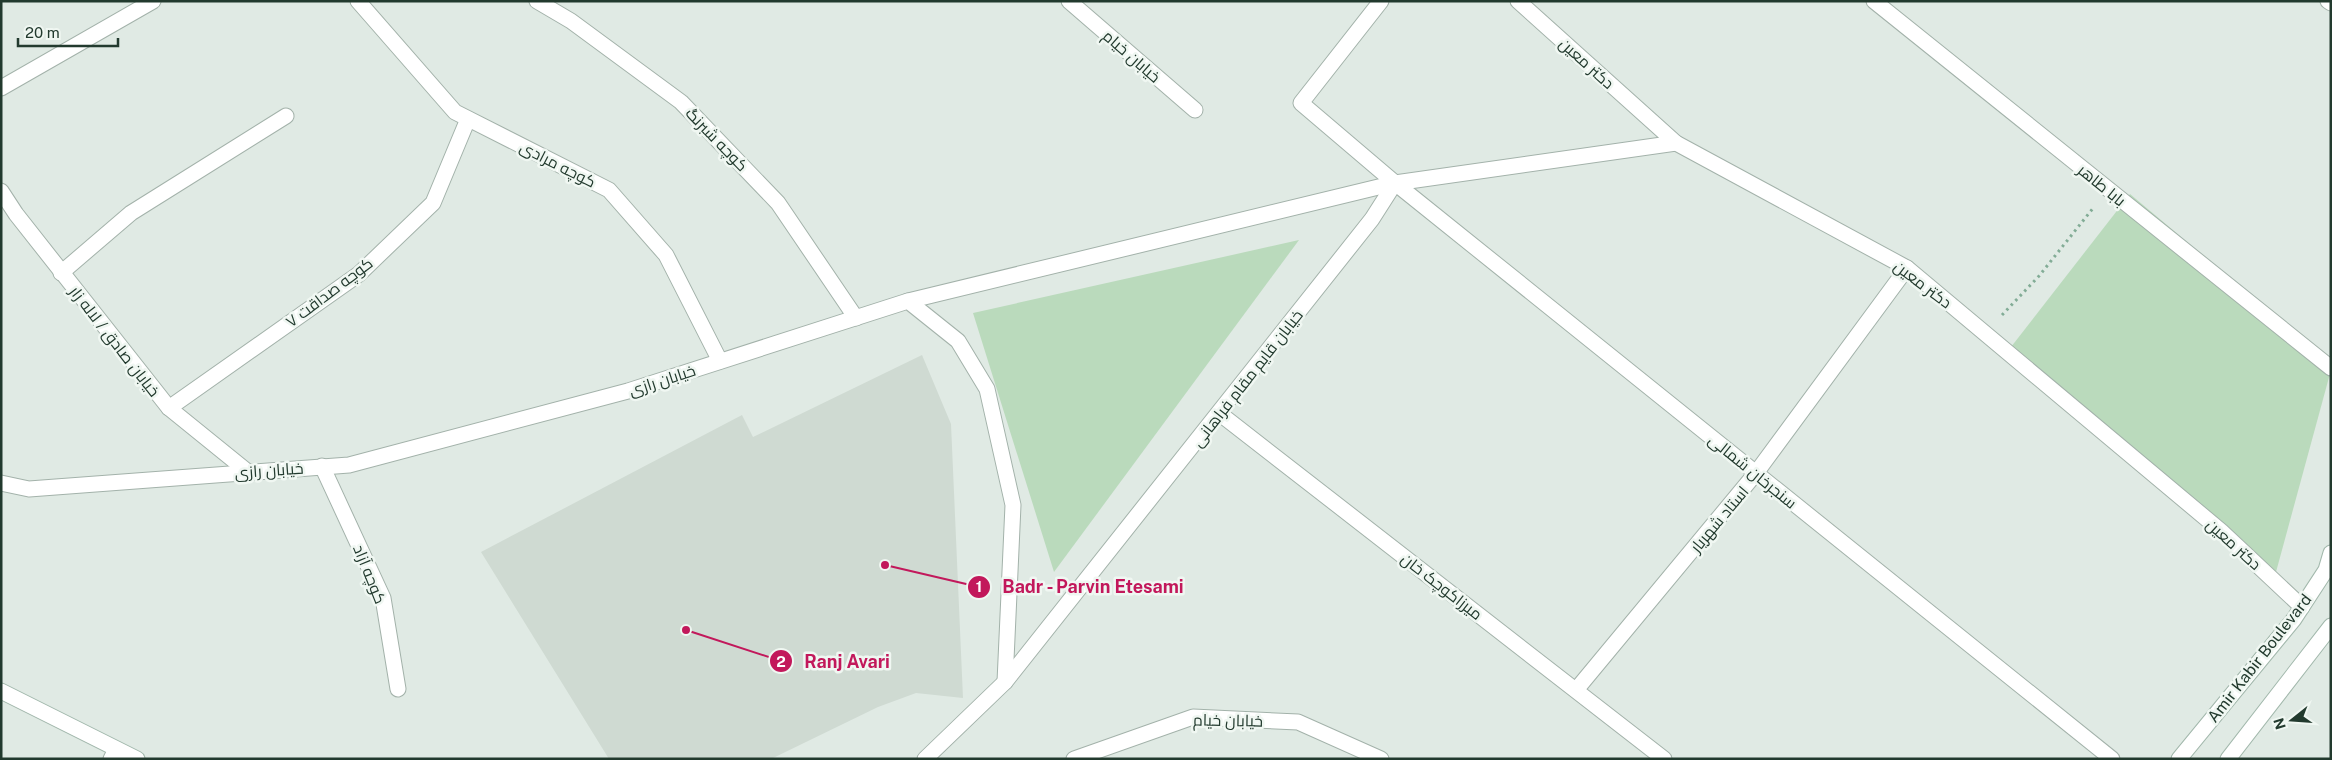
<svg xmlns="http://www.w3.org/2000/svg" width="2332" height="760" font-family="'Public Sans',Cairo,sans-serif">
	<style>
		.built { fill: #cfdad2 }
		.green { fill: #badabc }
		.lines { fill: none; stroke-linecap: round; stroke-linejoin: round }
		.lane-casing { stroke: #a3b2aa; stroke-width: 17 }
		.street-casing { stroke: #a3b2aa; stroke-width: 17 }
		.secondary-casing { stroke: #a2b8ac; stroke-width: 17 }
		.path { stroke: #82ac96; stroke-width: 3; stroke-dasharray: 2.5 4; stroke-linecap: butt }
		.lane { stroke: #fff; stroke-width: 15 }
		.street { stroke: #fff; stroke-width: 15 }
		.secondary { stroke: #fff; stroke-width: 15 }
		.labels { text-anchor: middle; stroke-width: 5; stroke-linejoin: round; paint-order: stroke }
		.street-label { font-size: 16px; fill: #223a2e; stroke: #f0f7f2 }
		.leader { fill: none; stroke: #c2185b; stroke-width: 2 }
		.callout-dot { fill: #c2185b; stroke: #f0f7f2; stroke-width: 2 }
		.mark-label { font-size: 15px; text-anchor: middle; font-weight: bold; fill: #fff }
		.callout-label { font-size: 18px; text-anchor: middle; font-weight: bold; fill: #c2185b; stroke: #f0f7f2; stroke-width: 5; stroke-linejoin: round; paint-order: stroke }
	</style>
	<rect width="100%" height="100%" fill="#e0eae4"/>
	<path class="built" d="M922,355l29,69 12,274 -47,-5 -38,14 -107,52h-162l-128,-207 261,-137 11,22z"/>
	<g class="green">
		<path d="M2130,194l201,169v7l-55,202 -265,-225z"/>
		<path d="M1299,240l-245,332 -81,-259z"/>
	</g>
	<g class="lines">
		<g class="lane-casing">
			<g id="lane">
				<path d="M1,88l152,-87"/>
				<path d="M61,273l70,-60 155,-97"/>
				<path d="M908,301l487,-118 281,-40"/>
				<path d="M169,408l190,-134 74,-71 35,-84"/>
				<path d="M322,466l61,132 15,91"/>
				<path d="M1074,759l119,-42 105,5 83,37"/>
			</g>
		</g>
		<g class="street-casing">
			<g id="street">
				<path d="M358,1l97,111 154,78 57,65 54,106"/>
				<path d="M537,1l34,20 110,81 97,101 78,115"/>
				<path d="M1069,1l126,109"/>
				<path d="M1518,1l158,142 231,125 314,263 81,76"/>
				<path d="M1874,1l457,367"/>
				<path d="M2328,1l3,2"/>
				<path d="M1395,183l717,576"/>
				<path d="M1,191l15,23 153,194 79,64"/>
				<path d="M1219,413l445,346"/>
				<path d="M1,483l28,6 320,-24 279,-74 280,-90 50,40 29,48 26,116 -8,177"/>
				<path d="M1576,690l180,-217 151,-205"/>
				<path d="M111,759l5,-10"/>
				<path d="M925,759l80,-77 367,-463 23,-36 -94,-80 80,-102"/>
			</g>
		</g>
		<g class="secondary-casing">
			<g id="secondary">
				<path d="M1,691l136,68"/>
				<path d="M2179,759l115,-140 32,-49 5,-17"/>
				<path d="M2228,759l103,-133"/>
			</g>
		</g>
		<path class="path" d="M2002,315l37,-39 55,-69"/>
		<use href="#lane" class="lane"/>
		<use href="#street" class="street"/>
		<use href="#secondary" class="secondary"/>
	</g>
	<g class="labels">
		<g class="street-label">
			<text transform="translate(1132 56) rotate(41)" y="6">خیابان خیام</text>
			<text transform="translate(1587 63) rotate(42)" y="6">دکتر معین</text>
			<text transform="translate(717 139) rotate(46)" y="6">کوچه شبرنگ</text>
			<text transform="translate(558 164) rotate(27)" y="6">کوچه مرادی</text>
			<text transform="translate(2102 185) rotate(39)" y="6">بابا طاهر</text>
			<text transform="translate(1923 284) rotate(37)" y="6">دکتر معین</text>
			<text transform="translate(329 292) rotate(-37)" y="6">کوچه صداقت ۷</text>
			<text transform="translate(115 341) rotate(52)" y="6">خیابان صادق / لاله زار</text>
			<text transform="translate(1247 378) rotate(-52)" y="6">خیابان قایم مقام فراهانی</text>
			<text transform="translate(662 380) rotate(-18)" y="6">خیابان رازی</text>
			<text transform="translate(269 470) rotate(-4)" y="6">خیابان رازی</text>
			<text transform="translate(1753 471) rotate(39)" y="6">سنجرخان شمالی</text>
			<text transform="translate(1719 519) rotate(-50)" y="6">استاد شهریار</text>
			<text transform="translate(2234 544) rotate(42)" y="6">دکتر معین</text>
			<text transform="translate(370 574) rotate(68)" y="6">کوچه آزاد</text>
			<text transform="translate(1442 586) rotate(38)" y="6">میرزاکوچک خان</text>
			<text transform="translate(2259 658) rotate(-52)" y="6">Amir Kabir Boulevard</text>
			<text transform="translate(1228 720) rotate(1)" y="6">خیابان خیام</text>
		</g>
	</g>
	<path class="leader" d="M885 565L979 587M686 630L781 661"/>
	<g class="callout-dot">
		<circle cx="885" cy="565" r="5"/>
		<circle cx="686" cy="630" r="5"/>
		<circle cx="979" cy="587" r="12"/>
		<circle cx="781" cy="661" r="12"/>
	</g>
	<g class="mark-label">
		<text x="979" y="592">1</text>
		<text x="781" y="667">2</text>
	</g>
	<g class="callout-label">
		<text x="1093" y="593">Badr - Parvin Etesami</text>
		<text x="847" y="668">Ranj Avari</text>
	</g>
	<rect width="2332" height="760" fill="none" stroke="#223a2e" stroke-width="5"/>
	<g transform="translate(2292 720) rotate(253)" stroke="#f0f7f2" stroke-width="4" paint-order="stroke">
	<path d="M0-4L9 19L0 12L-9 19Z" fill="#223a2e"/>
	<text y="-8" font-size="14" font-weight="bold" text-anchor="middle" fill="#223a2e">N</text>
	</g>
	<path d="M18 38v8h100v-8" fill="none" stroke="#223a2e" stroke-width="2.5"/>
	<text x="25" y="38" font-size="15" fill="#223a2e" stroke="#f0f7f2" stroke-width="4" paint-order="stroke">20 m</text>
</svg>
